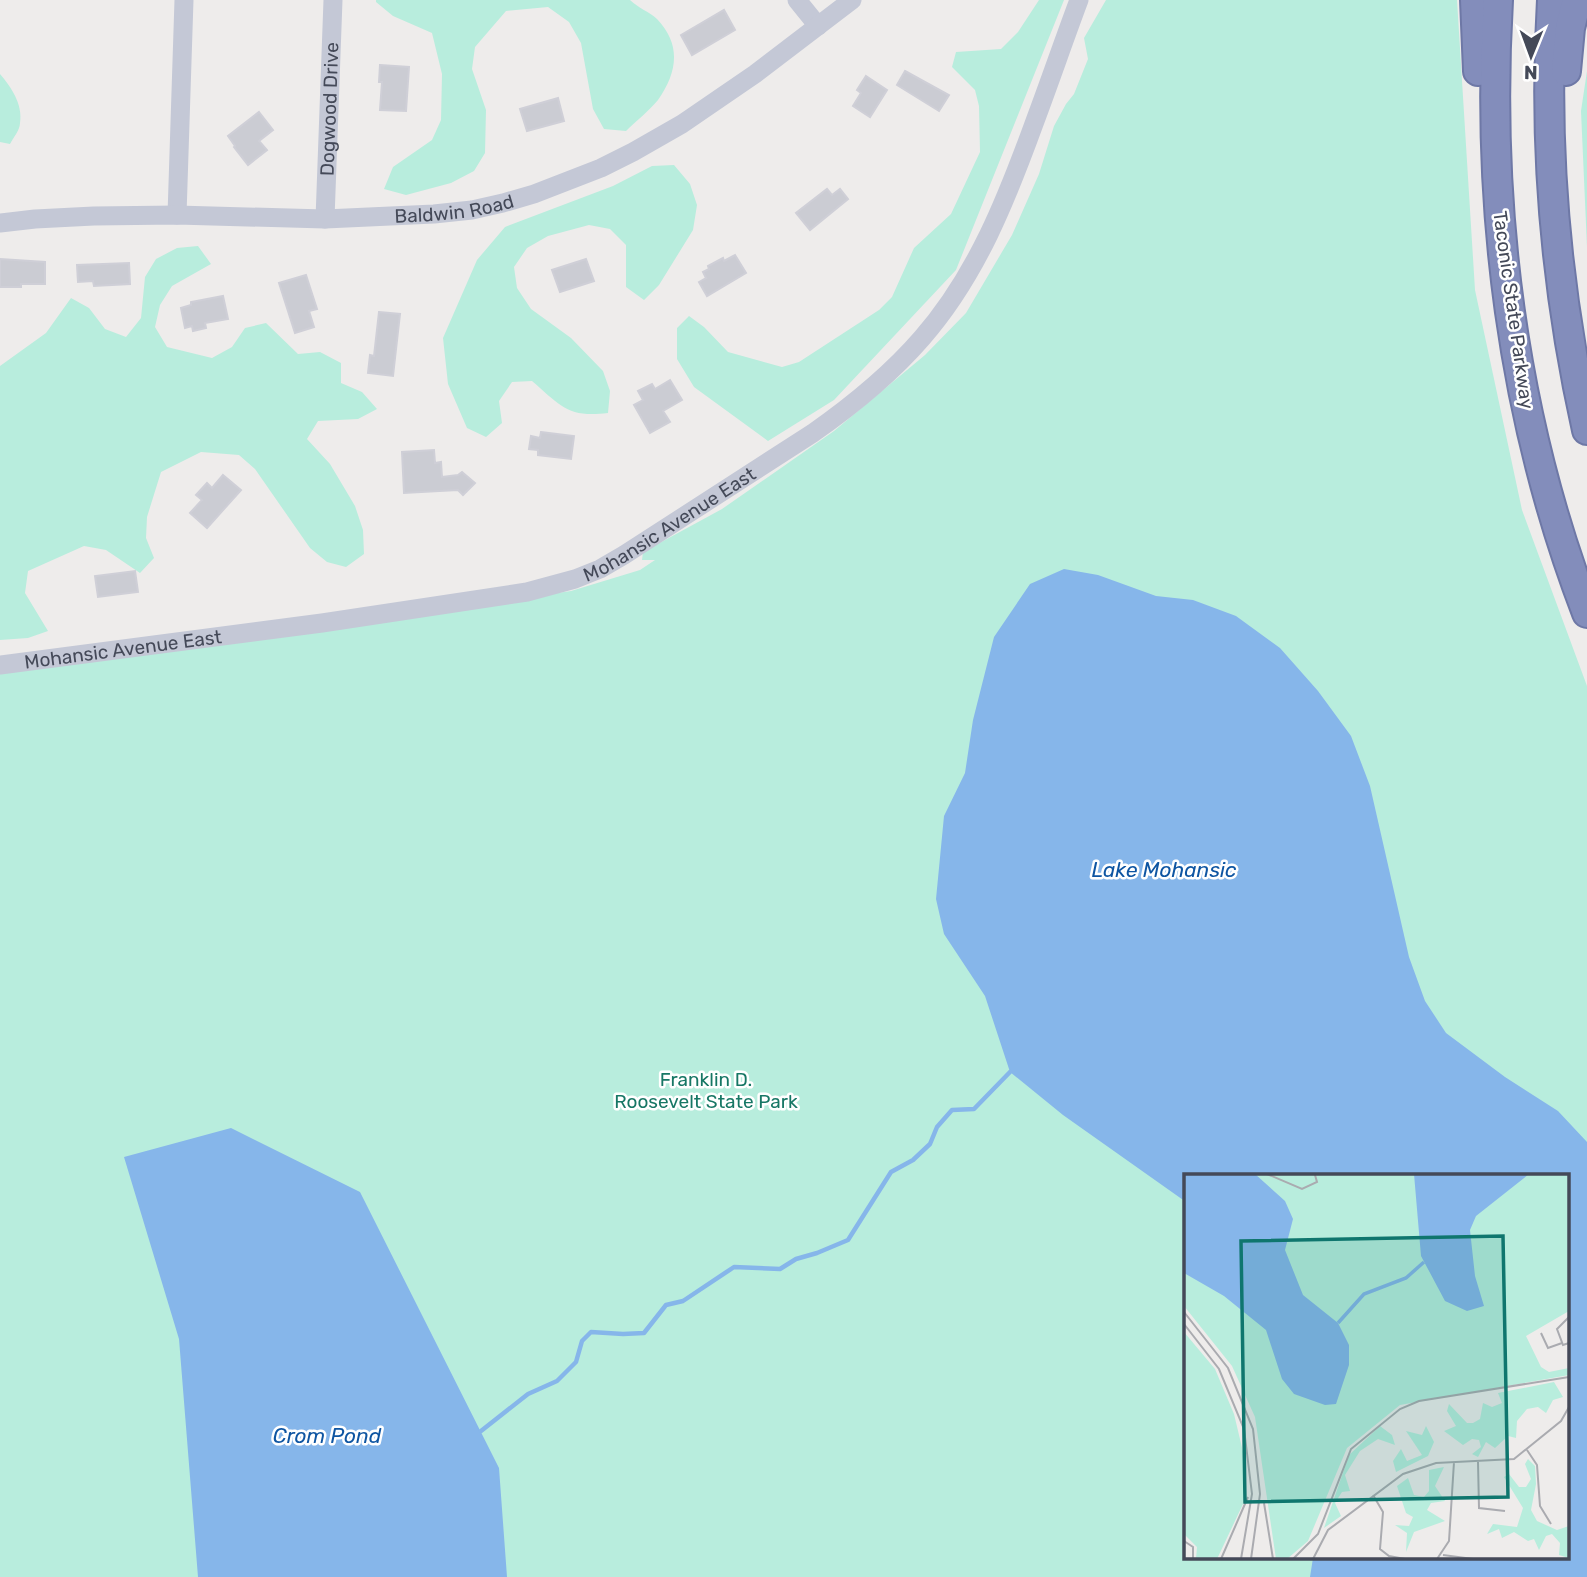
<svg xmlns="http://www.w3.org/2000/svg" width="1587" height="1577" font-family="Rubik,sans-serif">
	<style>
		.green { fill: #b8eddd; fill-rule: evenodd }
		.water { fill: #86b6ea }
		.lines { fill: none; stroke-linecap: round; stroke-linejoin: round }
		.stream { stroke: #86b6ea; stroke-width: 4.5 }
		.building { fill: #cbccd3; stroke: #cfcfd7; stroke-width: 2 }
		.highway-casing { stroke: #6e78a6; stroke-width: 32 }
		.minor { stroke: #c4c8d6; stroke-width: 19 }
		.highway { stroke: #838dbb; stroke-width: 28 }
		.labels { text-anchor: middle; stroke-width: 5; stroke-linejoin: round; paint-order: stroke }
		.street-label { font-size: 19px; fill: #444958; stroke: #fff }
		.park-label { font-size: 19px; fill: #177765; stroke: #fff }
		.water-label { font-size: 21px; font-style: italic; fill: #0e55a2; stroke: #fff }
		.inset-river { fill: none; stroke: #86b6ea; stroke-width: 3.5 }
		.inset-road { fill: none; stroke: #aaabb0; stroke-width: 2 }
		.view { fill: #0f766e; fill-opacity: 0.15; stroke: #0f766e; stroke-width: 3.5 }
		.inset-edge { fill: none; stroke: #444958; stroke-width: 3.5 }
	</style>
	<rect width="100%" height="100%" fill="#eeeceb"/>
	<g class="green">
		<path d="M376,0h254c8,8 20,12 27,19 25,26 20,54 1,81 -9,11 -22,21 -32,31l-22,-2 -11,-20 -12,-66 -12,-21 -21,-15 -42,4 -31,36 -3,22 14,41 -1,43 -11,18 -23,12 -45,12 -22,-6 9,-22 39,-27 9,-20 1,-46 -10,-41 -39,-17 -17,-14z"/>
		<path d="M1039,0h25l-108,270 -122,130 -66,41 -74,-54 -17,-28v-31l12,-12 15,11 24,25 54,15 17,-5 80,-52 13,-13 22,-49 37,-34 29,-62 -1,-46 -4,-16 -23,-23 4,-15 45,-3 17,-17z"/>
		<path d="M1106,0h351l18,290 47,220 65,176v891h-1587v-903l571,-83 69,-21 15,-10h-13l1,-8 79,-43 112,-78 91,-76 41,-42 46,-78 27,-61 15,-48 12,-22 8,-10 14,-35 -4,-21zM1186,1176h382v382h-382z"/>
		<path d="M1587,71v176l-6,-136z"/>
		<path d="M0,74c11,13 23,30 20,49 0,7 -7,15 -10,21l-10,-2z"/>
		<path d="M674,165l16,19 7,21 -4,25 -34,55 -15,15 -18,-13v-42l-16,-16 -21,-4 -41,11 -21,12 -13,19 3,21 14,21 40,29 32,33 7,20 -2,22c-40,5 -47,-7 -76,-32l-20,1 -13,19 3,22 -16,14 -19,-9 -19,-44 -5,-46 34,-78 28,-33 108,-41 39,-20z"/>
		<path d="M198,246l13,18 -39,22 -12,19 -5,22 12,20 45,11 20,-11 13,-19 21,-5 32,31 22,-2 21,11v20l21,9 15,17 -19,10 -40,2 -11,18 23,25 25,42 8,24 1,24 -18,13 -19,-5 -17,-14 -55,-79 -16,-14 -38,-3 -40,20 -14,45 -1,21 8,20 -14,15 -34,-23 -22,-4 -56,25 -3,22 23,38 -20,7 -28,2v-274l46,-33 25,-35 18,10 16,21 21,8 15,-19 4,-41 11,-18 21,-11z"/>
	</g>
	<g class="water">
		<path d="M1064,569l34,6 58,21 37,4 43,16 44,32 38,43 33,45 19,50 39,171 16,44 21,32 59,44 53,34 29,31v435h-277l3,-19h255v-382h-382v26l-123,-87 -53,-43 -25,-76 -41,-62 -8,-35 8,-83 21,-43 8,-53 21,-83 36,-53z"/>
		<path d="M231,1128l129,64 139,276 8,109h-309l-19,-238 -55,-182z"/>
	</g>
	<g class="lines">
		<path class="stream" d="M481,1431l47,-37 29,-13 19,-19 6,-21 9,-9 32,2 21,-1 22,-28 17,-4 51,-34 46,2 16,-10 21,-6 31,-13 43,-68 22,-12 17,-16 7,-17 15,-17 22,-1 36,-37"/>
	</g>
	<g class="building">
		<path d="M724,10l11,20 -43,25 -11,-20z"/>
		<path d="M380,65l29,2 -3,44 -26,-1 2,-28h-3z"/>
		<path d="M905,71l44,24 -10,16 -42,-26z"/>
		<path d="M866,76l21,14 -17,27 -17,-11 8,-13 -4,-3z"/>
		<path d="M558,98l6,23 -37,10 -7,-22z"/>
		<path d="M259,112l14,18 -14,11 8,9 -19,15 -14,-18 1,-1 -7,-10z"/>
		<path d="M827,189l5,6 8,-6 8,10 -38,31 -14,-17z"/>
		<path d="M735,255l11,18 -39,23 -8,-14 7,-4 -3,-6 6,-3 -1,-3 15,-8 1,3z"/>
		<path d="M0,259l45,3v22h-24v3h-21z"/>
		<path d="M586,259l8,22 -34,11 -8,-22z"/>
		<path d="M129,263l1,21 -36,2 -1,-5 -15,1 -1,-17z"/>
		<path d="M306,275l11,34 -8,2 5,16 -19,6 -16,-50z"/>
		<path d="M223,296l5,23 -23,4 1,5 -13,3 -1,-5 -7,2 -4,-20 10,-3v-3z"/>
		<path d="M379,312l21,2 -7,62 -25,-3 2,-18 4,1z"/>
		<path d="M670,380l12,20 -19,11 7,11 -20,11 -16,-28 9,-5 -5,-9 14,-7 3,5z"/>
		<path d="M541,432l33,4 -3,23 -33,-4v-5l-9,-1 2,-13 9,2z"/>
		<path d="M434,450l1,13 6,-1 1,15 16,-2 4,-3 13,11 -12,12 -5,-5 -54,3 -2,-41z"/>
		<path d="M223,475l18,15 -34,38 -17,-15 12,-13 -6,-5 11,-12 5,5z"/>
		<path d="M135,571l3,21 -40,5 -3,-21z"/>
	</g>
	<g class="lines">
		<g class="highway-casing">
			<g id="highway">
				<path d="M1475,0l3,71"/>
				<path d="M1498,0c-12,207 14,418 89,613"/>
				<path d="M1552,0c-9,147 3,286 35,430"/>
				<path d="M1566,71l4,-43 7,-28"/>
			</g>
		</g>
		<g class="minor">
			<path d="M797,0l21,26"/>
			<path d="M177,215l7,-215"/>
			<path id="s1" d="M325,219l8,-219"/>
			<path id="s2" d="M0,223l35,-4 59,-3 83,-1 148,4 109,-5 38,-4 31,-7 31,-9 67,-26 32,-16 49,-28 73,-50 97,-74"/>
			<path id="s3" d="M0,665l322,-42 205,-31 48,-13 25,-10 24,-14 189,-122c40,-28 77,-58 109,-95 55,-63 85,-140 113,-217 15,-40 29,-81 44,-121"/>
		</g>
		<use href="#highway" class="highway"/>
	</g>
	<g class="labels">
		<g class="street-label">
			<text dy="7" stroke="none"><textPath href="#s1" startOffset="110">Dogwood Drive</textPath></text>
			<text dy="7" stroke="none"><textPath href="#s2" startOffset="455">Baldwin Road</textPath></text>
			<text transform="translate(1514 310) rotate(82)" y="7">Taconic State Parkway</text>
			<text dy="7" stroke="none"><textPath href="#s3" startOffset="691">Mohansic Avenue East</textPath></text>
			<text dy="7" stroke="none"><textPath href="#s3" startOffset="124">Mohansic Avenue East</textPath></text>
		</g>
		<g class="park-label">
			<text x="706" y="1086">Franklin D.<tspan x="706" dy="22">Roosevelt State Park</tspan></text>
		</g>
		<g class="water-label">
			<text x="1164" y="877">Lake Mohansic</text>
			<text x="327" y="1443">Crom Pond</text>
		</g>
	</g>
	<g transform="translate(1184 1174)">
		<rect width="385" height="385" fill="#eeeceb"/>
		<path d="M0,0h385v137l-43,25 15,31 8,5 20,-4v7l-169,30 -53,43 -39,93 -21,18h-11l-21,-142 -23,-51 -48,-60zM0,158l31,37 19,45 10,42 -1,48 -26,55h-21l1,-12 -13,-13zM370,208l9,15 -10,3 -7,13 -8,-6 -11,2 -10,12 -1,17 -8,-2 -13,12 -9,-6 -8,15 -6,-3 9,-7 -2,-7 -7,-1 -9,6 -19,-14 12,-5 -9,-15 2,-7 18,19h6l7,-4 3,-16 9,4 10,-4 -4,-10zM196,252l12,9 3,10 -17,-6 -18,12 -15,24 5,16 -8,1 -7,11 6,13 -17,12 25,-73zM242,252l8,16 -6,14 -32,16 -3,-11 8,-12 6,12 15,-6 -16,-24 16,4zM344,285l7,7 1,18 -5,26 6,11 20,9 12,-4v32l-10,-3 1,-12 -8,-9 -6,2 -7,14 -5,-11 -6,2 -14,-9 -12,6 -3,-9 -12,5 6,-10 24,3 6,-19 -19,-31 5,-3 10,13h7l5,-8 -6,-15zM260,293l-9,19 10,15 -14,2 -4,7 18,11 -31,11 -8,20 1,-19 -12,-8 14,1 4,-9 -7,-4 -9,-27 11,-8 6,17 10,2 5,-6v-21z" fill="#b8eddd"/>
		<path d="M0,0h71l30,27 8,18 -8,31 18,45 35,28 11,22v20l-13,39 -11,1 -31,-11 -12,-15 -16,-49 -42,-34 -40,-23zM230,0h115l-53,42 -6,14 5,46 9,30 -17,5 -22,-10 -24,-45z" fill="#86b6ea"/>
		<path class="inset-river" d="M154,149l26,-29 42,-16 18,-16"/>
		<path class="inset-road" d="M83,0l35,15 15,-7 -2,-7M0,138l44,56 25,61 7,65 -9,65M385,143l-12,12 6,16 6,-2M0,150l35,45 25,60 8,65 -11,65M357,159l7,15 14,-5M343,276l10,15 3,41 11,18M294,288l1,46 26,3M189,321l10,17 -3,37 9,7 16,3M80,329l9,56M0,367l9,6v12M259,381l30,4M37,385l27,-62M109,385l25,-25 33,-85 49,-40 19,-8 150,-24M129,385l15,-29 75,-56 33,-11 78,-4 47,-38 8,-14M253,385l12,-18 5,-79"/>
		<path class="view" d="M319,62l5,261 -263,5 -4,-261z"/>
		<rect width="385" height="385" class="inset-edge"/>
	</g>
	<g transform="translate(1531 56) rotate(181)" stroke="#ffffff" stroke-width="5" paint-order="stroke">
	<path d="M0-5L12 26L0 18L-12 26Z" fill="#444958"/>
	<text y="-10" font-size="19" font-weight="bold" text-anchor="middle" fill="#444958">N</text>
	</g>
</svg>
